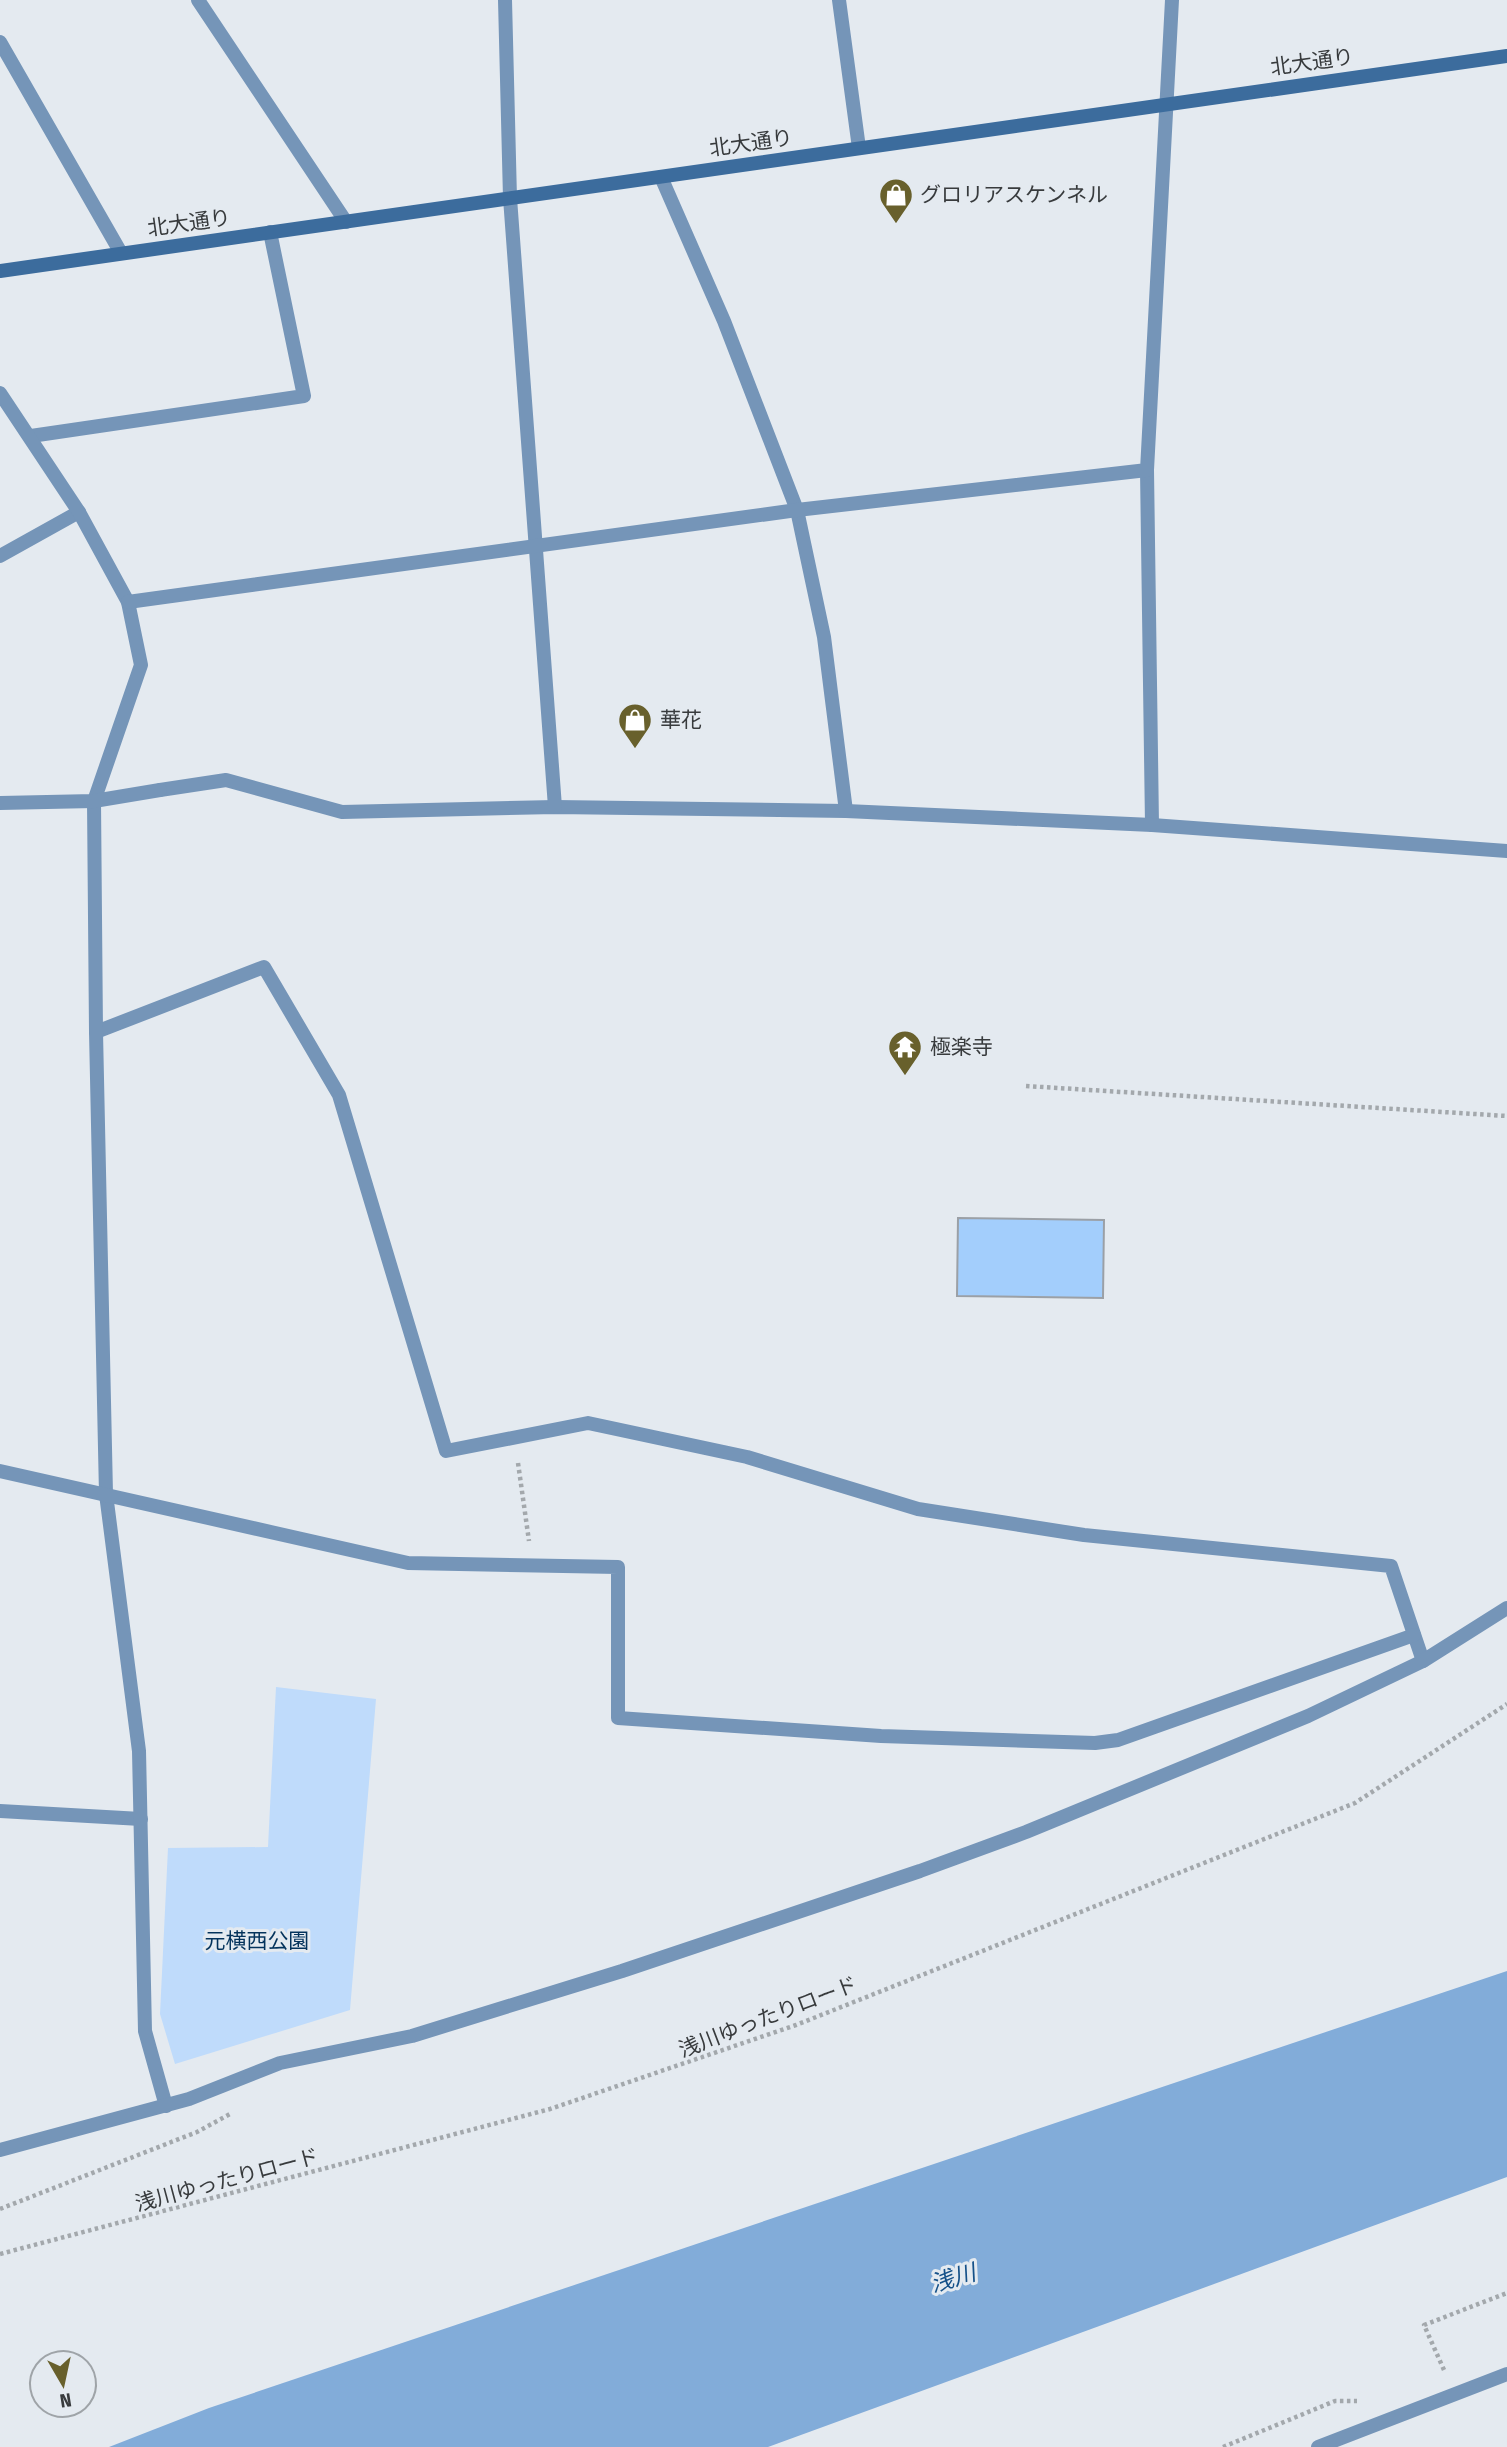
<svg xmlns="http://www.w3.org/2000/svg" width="1507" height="2447" font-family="'Fira Sans Condensed','Noto Sans JP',sans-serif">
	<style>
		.green { fill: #bfdbfb }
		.water { fill: #82acd9 }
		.building { fill: #a3cefc; stroke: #9ba0a6; stroke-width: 2 }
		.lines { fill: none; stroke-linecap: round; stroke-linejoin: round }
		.path { stroke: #a3a8ac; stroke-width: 4.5; stroke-dasharray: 3.5 3.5; stroke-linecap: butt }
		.lane { stroke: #7595b8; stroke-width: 14 }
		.street { stroke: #7595b8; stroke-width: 14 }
		.secondary { stroke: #3c6c9d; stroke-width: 14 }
		.labels { text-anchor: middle; stroke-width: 6; stroke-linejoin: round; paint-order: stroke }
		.street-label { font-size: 21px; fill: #383b3d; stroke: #e4eaf0 }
		.poi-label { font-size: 21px; fill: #383b3d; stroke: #e4eaf0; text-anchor: start }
		.park-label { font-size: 21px; fill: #04335c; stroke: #e4eaf0 }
		.water-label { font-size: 23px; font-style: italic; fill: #155189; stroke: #e4eaf0 }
	</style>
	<rect width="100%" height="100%" fill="#e4eaf0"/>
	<path class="green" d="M276,1687l100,12 -26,311 -175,54 -15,-50 8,-166 100,-1z"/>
	<path class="water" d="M1507,1971v206l-739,270h-659l100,-39z"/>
	<path class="building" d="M958,1218l146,2 -1,78 -146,-2z"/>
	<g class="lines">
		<g class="path">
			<path d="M1026,1086l481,30"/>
			<path d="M518,1463l11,78"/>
			<path d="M0,2209l197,-77 33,-18"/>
			<path d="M0,2254l550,-145 246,-84 559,-222 152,-99"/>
			<path d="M1444,2370l-20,-45 83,-32"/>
			<path d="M1223,2447l112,-46h22"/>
		</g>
		<g class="lane">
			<path d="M198,0l148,222"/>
			<path d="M31,436l273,-40 -34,-164"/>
			<path d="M1147,470l5,355"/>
			<path d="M0,556l79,-44"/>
			<path d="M160,790l66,-10 116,32 213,-5 291,4 306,14 355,26"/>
			<path d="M96,1032l168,-65 75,128 107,356 142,-28 159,34 171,52 166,26 307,31 32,95"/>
			<path d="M0,1811l141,8"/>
		</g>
		<g class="street">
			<path d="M505,0l5,198 45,609"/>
			<path d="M839,0l20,148"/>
			<path d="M0,42l121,211"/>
			<path d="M661,177l63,144 73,189 27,127 22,174"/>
			<path d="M0,393l79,119 49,90 13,63 -47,136 2,231 10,462 33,257 6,280 21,75"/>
			<path d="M128,602l669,-92 350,-40 25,-470"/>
			<path d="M0,803l94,-2 66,-11"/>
			<path d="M0,1471l408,92 210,4v151l263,18 214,7 23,-3 296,-105"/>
			<path d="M0,2150l189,-51 91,-36 132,-27 210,-65 298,-100 106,-39 282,-116 115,-55 84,-53"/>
			<path d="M1318,2447l189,-73"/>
		</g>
		<path class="secondary" d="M0,271l1507,-215"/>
	</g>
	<defs>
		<g id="shop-pin" transform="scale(1.75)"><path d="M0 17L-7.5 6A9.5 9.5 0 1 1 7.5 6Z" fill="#68602c" stroke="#e4eaf0"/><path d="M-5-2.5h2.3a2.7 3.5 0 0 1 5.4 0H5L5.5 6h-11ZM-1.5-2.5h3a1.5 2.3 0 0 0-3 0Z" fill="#fff"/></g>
		<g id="temple-pin" transform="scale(1.75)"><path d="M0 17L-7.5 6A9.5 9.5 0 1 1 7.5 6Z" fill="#68602c" stroke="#e4eaf0"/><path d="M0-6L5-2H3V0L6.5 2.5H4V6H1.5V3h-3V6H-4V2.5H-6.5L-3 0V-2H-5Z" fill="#fff"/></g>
	</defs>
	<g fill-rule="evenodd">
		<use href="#shop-pin" x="896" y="195"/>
		<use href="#shop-pin" x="635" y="720"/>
		<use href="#temple-pin" x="905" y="1047"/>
	</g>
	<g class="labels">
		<g class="street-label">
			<text transform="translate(1312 62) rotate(-8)" y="7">北大通り</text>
			<text transform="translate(751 143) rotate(-8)" y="7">北大通り</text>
			<text transform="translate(189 223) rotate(-8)" y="7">北大通り</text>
			<text transform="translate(768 2017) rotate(-21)" y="7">浅川ゆったりロード</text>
			<text transform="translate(227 2180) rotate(-15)" y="7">浅川ゆったりロード</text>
		</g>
		<g class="poi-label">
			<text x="920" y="202">グロリアスケンネル</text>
			<text x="660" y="727">華花</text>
			<text x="930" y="1054">極楽寺</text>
		</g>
		<g class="park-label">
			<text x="257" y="1948">元横西公園</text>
		</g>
		<g class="water-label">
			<text transform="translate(953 2278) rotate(-17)" y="8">浅川</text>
		</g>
	</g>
	<g transform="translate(63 2384) rotate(171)"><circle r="33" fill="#e4eaf0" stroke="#9fa4a8" stroke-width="2"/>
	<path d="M0-5L12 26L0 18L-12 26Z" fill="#68602c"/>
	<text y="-10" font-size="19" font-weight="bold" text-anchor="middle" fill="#383b3d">N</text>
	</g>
</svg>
